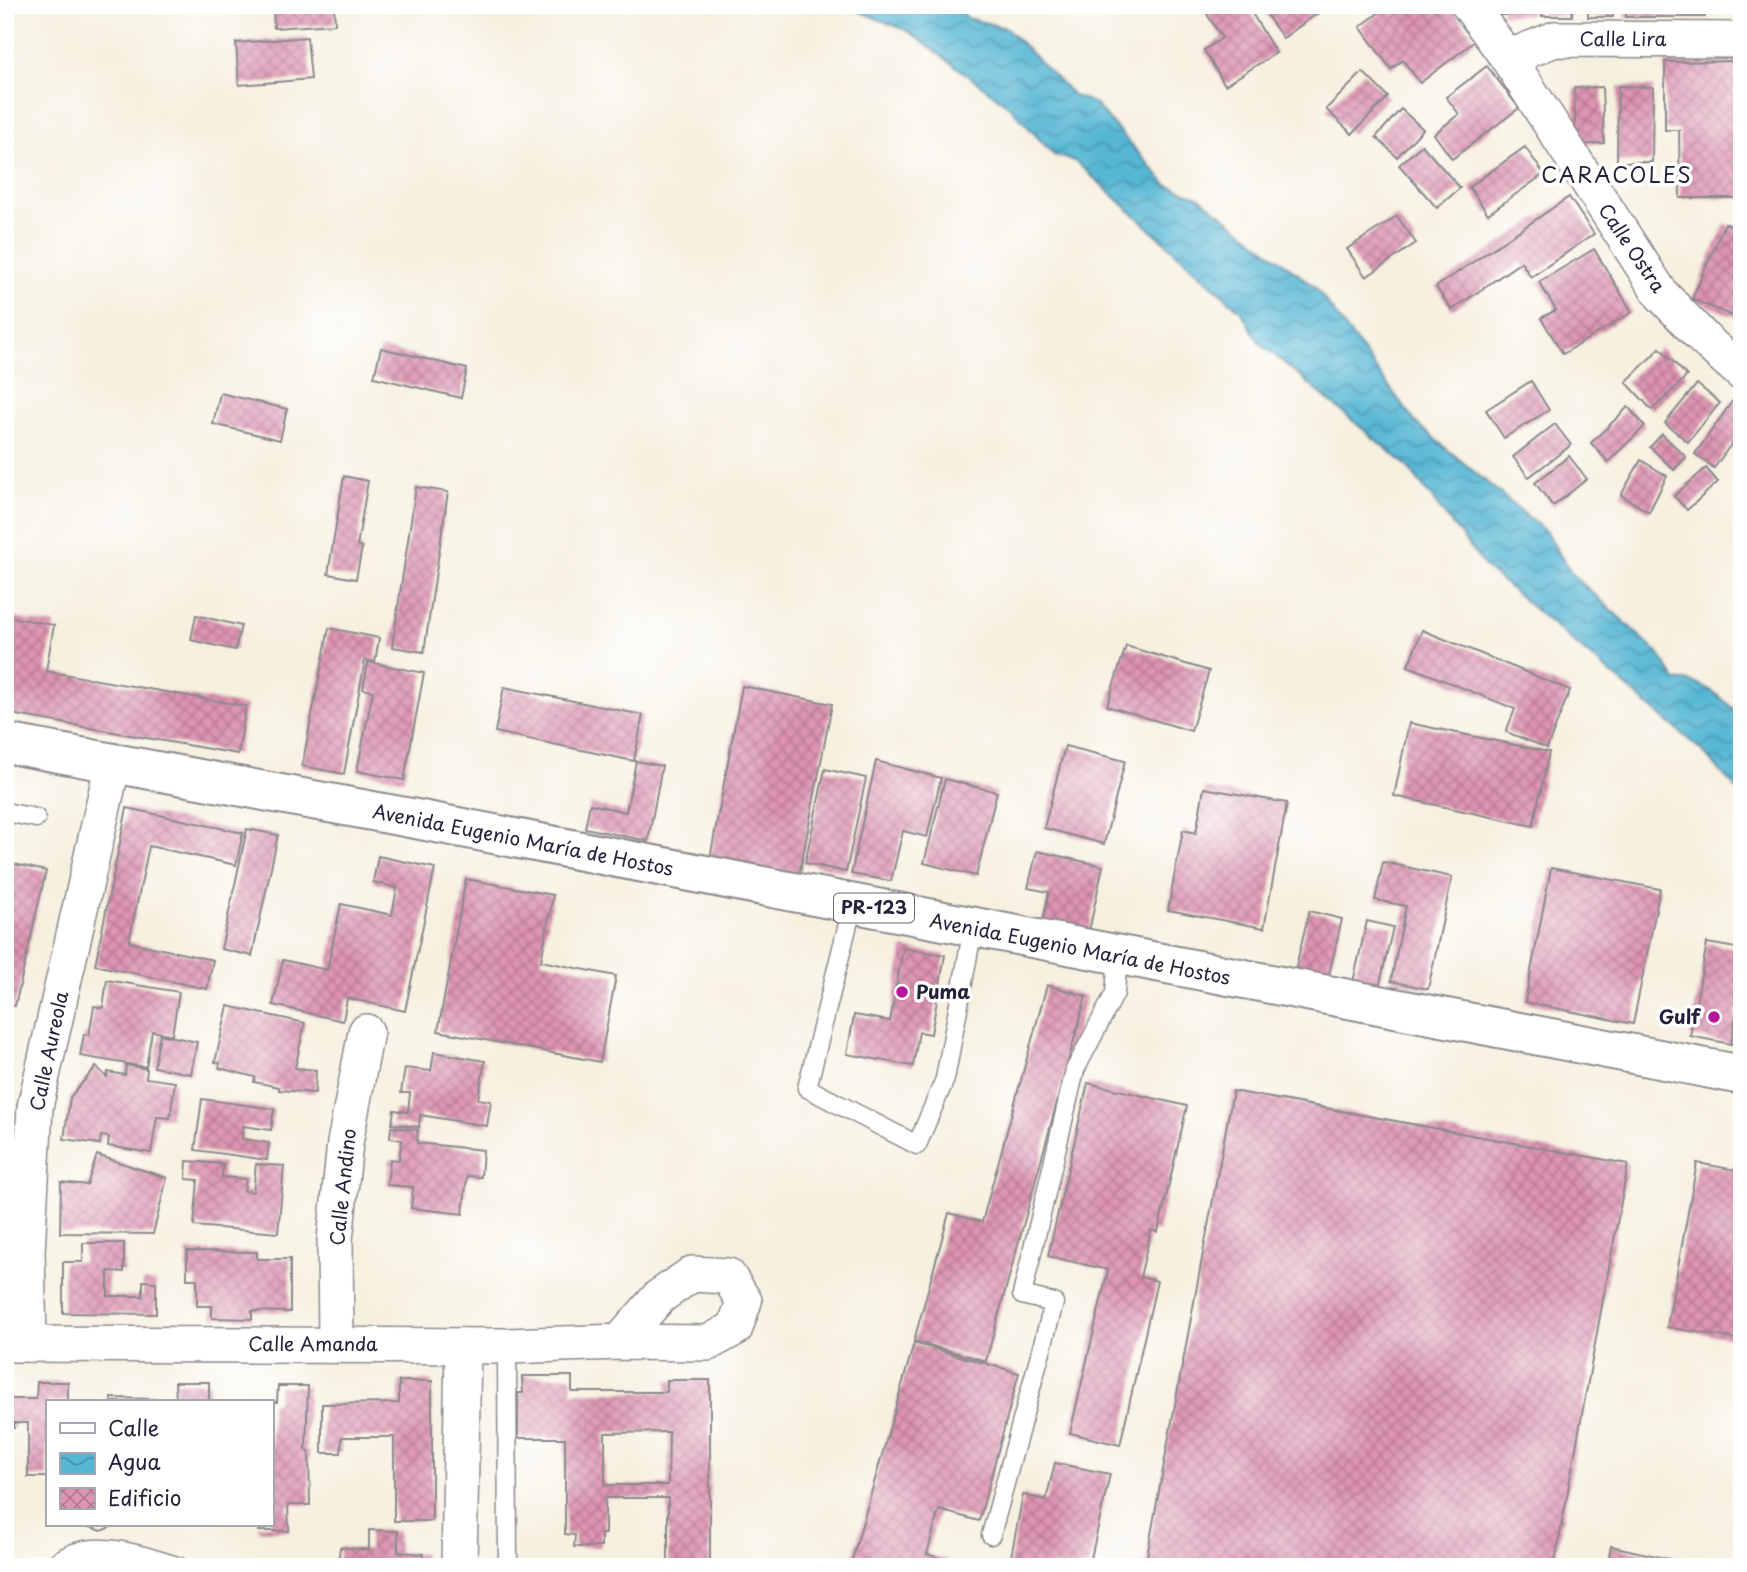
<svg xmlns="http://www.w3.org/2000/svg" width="1747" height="1572" font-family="'Playpen Sans',sans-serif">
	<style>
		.water { fill: url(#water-waves); stroke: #3c6c88; stroke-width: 2 }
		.building { fill: url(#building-cross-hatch); fill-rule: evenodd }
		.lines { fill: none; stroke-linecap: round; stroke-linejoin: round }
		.lane-casing { stroke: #8c898d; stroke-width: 21 }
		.street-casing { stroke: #8c898d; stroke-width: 38 }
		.primary-casing { stroke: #8c898d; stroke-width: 42 }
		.lane { stroke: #fff; stroke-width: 18 }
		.street { stroke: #fff; stroke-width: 35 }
		.primary { stroke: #fff; stroke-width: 38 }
		.poi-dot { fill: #b5179e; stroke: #fff; stroke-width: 2.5 }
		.labels { text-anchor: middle; stroke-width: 7; stroke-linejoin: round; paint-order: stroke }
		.shield { fill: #fff; stroke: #646476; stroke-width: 2 }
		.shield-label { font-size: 18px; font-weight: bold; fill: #22223b }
		.street-label { font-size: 19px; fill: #22223b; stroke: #fff }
		.poi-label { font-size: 19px; font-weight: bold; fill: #22223b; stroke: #fff; text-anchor: start }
		.neighbourhood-label { font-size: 21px; letter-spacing: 2px; fill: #22223b; stroke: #fff }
	</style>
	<defs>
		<pattern id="water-waves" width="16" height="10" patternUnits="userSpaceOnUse" patternTransform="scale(1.75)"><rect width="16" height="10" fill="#56b7d4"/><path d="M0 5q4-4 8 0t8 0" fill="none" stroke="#4794ad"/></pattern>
		<pattern id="building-cross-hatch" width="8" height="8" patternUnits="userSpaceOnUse" patternTransform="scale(1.75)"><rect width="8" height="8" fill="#de95b2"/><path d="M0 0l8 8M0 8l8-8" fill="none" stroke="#b47992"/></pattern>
	</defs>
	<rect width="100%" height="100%" fill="#fff"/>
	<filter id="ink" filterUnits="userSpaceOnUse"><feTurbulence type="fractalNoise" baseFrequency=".0143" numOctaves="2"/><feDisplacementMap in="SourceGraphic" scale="14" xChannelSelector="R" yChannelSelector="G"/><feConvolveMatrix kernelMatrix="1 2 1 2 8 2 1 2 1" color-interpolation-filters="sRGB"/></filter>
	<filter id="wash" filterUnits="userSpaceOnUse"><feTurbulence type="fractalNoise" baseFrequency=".00686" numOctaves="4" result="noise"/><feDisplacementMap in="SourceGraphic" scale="28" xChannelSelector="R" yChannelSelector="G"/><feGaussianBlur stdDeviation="1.57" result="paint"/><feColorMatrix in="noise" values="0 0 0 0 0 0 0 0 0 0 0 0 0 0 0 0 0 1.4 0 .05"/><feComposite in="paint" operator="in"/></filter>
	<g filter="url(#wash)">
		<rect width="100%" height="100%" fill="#f6f0df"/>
		<path class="water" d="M843,5h115l9,13 39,10 68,68 20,7 73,82 32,12 116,90 101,136 130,109 25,41 87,80 18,28c26,-3 49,19 66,37v77l-42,-46 -214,-181 -79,-102 -148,-124 -18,-31 -166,-150 -21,-6 -45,-49 -101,-75z"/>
		<g id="blocks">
			<g class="building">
				<path d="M273,5h61l1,19 -61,4z"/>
				<path d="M1221,5h26l29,48 -51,32 -21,-35 18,-12 -15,-24z"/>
				<path d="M1273,5h56l-46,33 -19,-27z"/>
				<path d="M1389,5h61l26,35 -56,43 -17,-23 -12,9 -31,-42z"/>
				<rect x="1501" y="5" width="31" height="10"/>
				<rect x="1542" y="5" width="30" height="11"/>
				<rect x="1588" y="5" width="25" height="12"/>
				<rect x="1626" y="5" width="79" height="12"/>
				<path d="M1716,5h26v7l-26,1z"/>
				<path d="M307,37l4,42 -72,6 -3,-42z"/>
				<path d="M1742,61v137h-62l-1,-68h-14v-68z"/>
				<path d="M1487,66l32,42 -67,51 -18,-25 25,-20 -13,-17z"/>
				<path d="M1363,72l25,25 -36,37 -26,-25z"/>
				<path d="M1618,86l35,1 -1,75h-35z"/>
				<path d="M1602,87l2,56 -28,2 -2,-57z"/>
				<path d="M1401,109l22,20 -26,28 -21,-20z"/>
				<path d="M1422,145l38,43 -23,20 -38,-43z"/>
				<path d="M1525,147l19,27 -56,40 -19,-27z"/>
				<path d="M1569,197l25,37 -63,43 -10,-15 -69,48 -16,-23z"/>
				<path d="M1397,216l19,27 -50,34 -19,-28z"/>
				<path d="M1725,223l17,8v89l-50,-21z"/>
				<path d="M1594,249l38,63 -69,42 -22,-36 15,-8 -17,-28z"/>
				<path d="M1742,322v22l-8,-3z"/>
				<path d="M381,348l86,21 -6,29 -87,-21z"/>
				<path d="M1660,348l27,28 -35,34 -26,-28z"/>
				<path d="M1531,381l18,29 -45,28 -18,-28z"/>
				<path d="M1697,384l23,19 -32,39 -23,-19z"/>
				<path d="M220,393l67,16 -7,31 -67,-16z"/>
				<path d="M1733,400l9,6v23l-28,39 -19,-14z"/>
				<path d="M1628,407l17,19 -37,36 -17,-19z"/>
				<path d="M1555,424l16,21 -42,32 -16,-20z"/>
				<path d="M1662,434l24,23 -12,13 -24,-23z"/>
				<path d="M1569,456l18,23 -34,27 -18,-23z"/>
				<path d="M1641,460l26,16 -18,36 -28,-17z"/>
				<path d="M1706,468l12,14 -31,28 -13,-14z"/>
				<path d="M344,476l24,5 -11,65 5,1 -6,32 -28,-5z"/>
				<path d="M416,487l32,5 -24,160 -32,-5z"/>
				<path d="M196,615l45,11 -6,24 -44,-10z"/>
				<path d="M5,616l49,9 -8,46 200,35 -8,48 -233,-41z"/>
				<path d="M329,628l50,10 -4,24 -10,-2 -21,114 -42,-8z"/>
				<path d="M1422,630l148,60 -23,58 -41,-16 9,-23 -107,-43z"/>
				<path d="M1126,646l83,25 -18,60 -84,-25z"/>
				<path d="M368,662l56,11 -20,107 -47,-9 16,-80 -10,-2z"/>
				<path d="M742,686l90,18 -33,173 -89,-18z"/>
				<path d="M504,687l139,28 -9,46 -139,-29z"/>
				<path d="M1409,723l140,29 -16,74 -139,-30z"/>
				<path d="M1065,746l60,15 -21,83 -60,-16z"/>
				<path d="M636,761l26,5 -14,75 -63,-13 5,-24 36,8z"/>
				<path d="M876,761l65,17 -14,59 -24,-6 -12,50 -40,-7z"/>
				<path d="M825,769l41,9 -20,94 -41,-9z"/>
				<path d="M945,779l52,13 -21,84 -52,-13z"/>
				<path d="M1204,788l83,15 -23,125 -96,-18 15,-80 13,3z"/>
				<path d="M127,808l116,25 -7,32 -87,-19 -20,96 84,18 -6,29 -112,-24z"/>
				<path d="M247,829l31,6 -26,121 -31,-7z"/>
				<path d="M1037,851l66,15 -15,70 -46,-11 7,-33 -21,-4z"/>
				<path d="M378,856l57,12 -30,143 -58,-13 -4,23 -70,-16 10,-45 44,10 14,-66 51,11 5,-27 -24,-6z"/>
				<path d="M5,862l41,9 -31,135 -10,-2z"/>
				<path d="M1383,862l69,15 -24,112 -37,-8 15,-75 -31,-6z"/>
				<path d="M1551,868l109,21 -27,135 -108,-22z"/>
				<path d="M466,879l87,16 -12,66 75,15 -16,86 -162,-31z"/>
				<path d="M1309,911l33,8 -14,60 -33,-8z"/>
				<path d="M1367,921l26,6 -14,61 -26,-6z"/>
				<path d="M1707,943l35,6v60l-5,-1 -6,36 -41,-8z"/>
				<path d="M903,948l42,7 -14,79 -12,-2 -6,34 -66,-12 7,-39 36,6z"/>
				<path d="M107,980l72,12 -7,43 -20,-4 -6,36 -66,-11 4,-22 5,1 5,-29 9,2z"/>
				<path d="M1047,985l39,11 -100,365 -72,-20 35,-128 33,9z"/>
				<path d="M228,1006l77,17 -10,45 21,2 -1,23 -36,-3v-3l-25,-5 1,-5 -36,-9 1,-5 -5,-1z"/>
				<path d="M160,1034l37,8 -6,32 -37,-7z"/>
				<path d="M434,1052l51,9 -7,38 13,2 -4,25 -67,-11 -1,12 -27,-3 2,-14 14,2 2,-19h-9l4,-25 26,3z"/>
				<path d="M126,1065l21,4 -1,9 29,4 -5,36 -13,-1 -6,36 -43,-7 1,-9 -8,-1 -1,8 -36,-5 6,-42 26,-30 11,10 1,-5 17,3z"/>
				<path d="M1088,1083l99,23 -29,126 -7,-2 -11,47 17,4 -37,164 -50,-12 38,-163 -60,-14z"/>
				<path d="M1233,1091l395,73 -74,403h-409z"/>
				<path d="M202,1099l72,10 -3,21 -28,-4 -1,13 27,4 -2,17 -72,-10z"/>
				<path d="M391,1127l27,3 -1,13 66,7 -2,27 -14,-1 -4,38 -52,-6 2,-21 -26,-2 3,-26 9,1 3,-20 -12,-2z"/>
				<path d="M97,1155l70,23 -14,56 -93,-1 1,-51 26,3z"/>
				<path d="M187,1161l36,3 -1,13 24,2 -2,12 9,1 3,-28 28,2 -6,67 -84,-7 4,-46 -12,-1z"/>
				<path d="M1697,1163l45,8v169l-75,-13z"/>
				<path d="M83,1243h41v29l-16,-1v25h35v-15l13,1v32l-93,-1v-51h20z"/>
				<path d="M187,1251l70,1v7h33v53l-38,-1v8l-40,-1v-12h-15v-27h-10z"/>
				<path d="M914,1343l105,30 -40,148 -40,-11 -12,44 40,13h-117z"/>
				<path d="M522,1376h50v16h95v-12h43v186h-42v-68h-63v36h-4v13h-27l1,-12 -10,-1v-96h-47v-45h5zM669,1432l-1,53h-63v-52z"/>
				<path d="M399,1381h33v140h-38v-84h-52l-1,16h-19v-49l77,-1z"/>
				<path d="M37,1382h31v20h-21v75h-19v-54h-14v5h-9v-29h31z"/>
				<path d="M175,1382h34v20h-40l1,-4 6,1z"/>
				<path d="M278,1386h30l-2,64 3,1 1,54h-22l1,26h-30l-1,-6h13v-123h6z"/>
				<path d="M111,1398l44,1v3h-44z"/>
				<path d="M1055,1463l55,11 -21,93h-80l14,-72 23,5z"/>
				<path d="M83,1525h33l-15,6z"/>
				<path d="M369,1530l29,1v21l26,2 -1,13h-85l2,-20 29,3z"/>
				<path d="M1611,1546l90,20v1h-94z"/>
			</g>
		</g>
	</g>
	<g filter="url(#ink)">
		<use href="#blocks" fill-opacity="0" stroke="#8c898d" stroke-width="2"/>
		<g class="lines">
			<g class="lane-casing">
				<g id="lane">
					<path d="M5,812l31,6"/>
					<path d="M853,904l-46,184 110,57 28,-66 28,-151"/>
					<path d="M507,1346l1,221"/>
					<path d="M991,1535l63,-232 -32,-8 53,-225 40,-77 3,-37"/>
					<path d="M52,1567c34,-34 89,-12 128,0"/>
				</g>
			</g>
			<g class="street-casing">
				<g id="street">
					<path d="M1469,5l39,53 153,236 44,46 37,33"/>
					<path d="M1508,58l47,-19 187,1"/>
					<path d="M5,1344l502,2 113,-4 88,1 27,-15 9,-27 -16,-25 -36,-2 -33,23 -39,45"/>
					<path d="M29,1344l-2,-93 8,-144 78,-344"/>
					<path d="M336,1344l-1,-104 10,-97 21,-111"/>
					<path d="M459,1567l4,-221"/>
				</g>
			</g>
			<g class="primary-casing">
				<path id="primary" d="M5,743l416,77 1321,255"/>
			</g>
			<use href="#lane" class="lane"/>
			<use href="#street" class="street"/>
			<use href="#primary" class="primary"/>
		</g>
	</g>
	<g class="poi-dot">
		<circle cx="902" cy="992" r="7"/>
		<circle cx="1714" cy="1017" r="7"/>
	</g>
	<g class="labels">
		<rect class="shield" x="834" y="893.5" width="80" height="29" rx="5"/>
		<g class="shield-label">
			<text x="874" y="914">PR-123</text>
		</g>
		<g class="street-label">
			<text x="1623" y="46">Calle Lira</text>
			<text transform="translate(1632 248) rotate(56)" y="7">Calle Ostra</text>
			<text transform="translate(523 840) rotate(11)" y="7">Avenida Eugenio María de Hostos</text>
			<text transform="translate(1080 949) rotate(11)" y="7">Avenida Eugenio María de Hostos</text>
			<text transform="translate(49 1051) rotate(-78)" y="7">Calle Aureola</text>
			<text transform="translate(343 1187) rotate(-84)" y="7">Calle Andino</text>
			<text x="313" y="1351">Calle Amanda</text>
		</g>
		<g class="poi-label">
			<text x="916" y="999">Puma</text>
			<text x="1700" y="1024" text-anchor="end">Gulf</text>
		</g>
		<g class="neighbourhood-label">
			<text x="1617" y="183">CARACOLES</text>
		</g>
	</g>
	<rect width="1747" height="1572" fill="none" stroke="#fff" stroke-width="28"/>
	<rect x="46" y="1400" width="228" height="126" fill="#ffffff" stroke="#a7a7b1" stroke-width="2"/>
	<rect x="60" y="1423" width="35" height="10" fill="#ffffff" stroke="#a7a7b1" stroke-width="2"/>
	<text x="108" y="1436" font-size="21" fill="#22223b">Calle</text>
	<rect x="60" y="1453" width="35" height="21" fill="url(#water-waves)" stroke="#a7a7b1" stroke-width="2"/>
	<text x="108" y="1470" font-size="21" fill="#22223b">Agua</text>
	<rect x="60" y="1488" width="35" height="21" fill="url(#building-cross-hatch)" stroke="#a7a7b1" stroke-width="2"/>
	<text x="108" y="1506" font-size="21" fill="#22223b">Edificio</text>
</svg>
